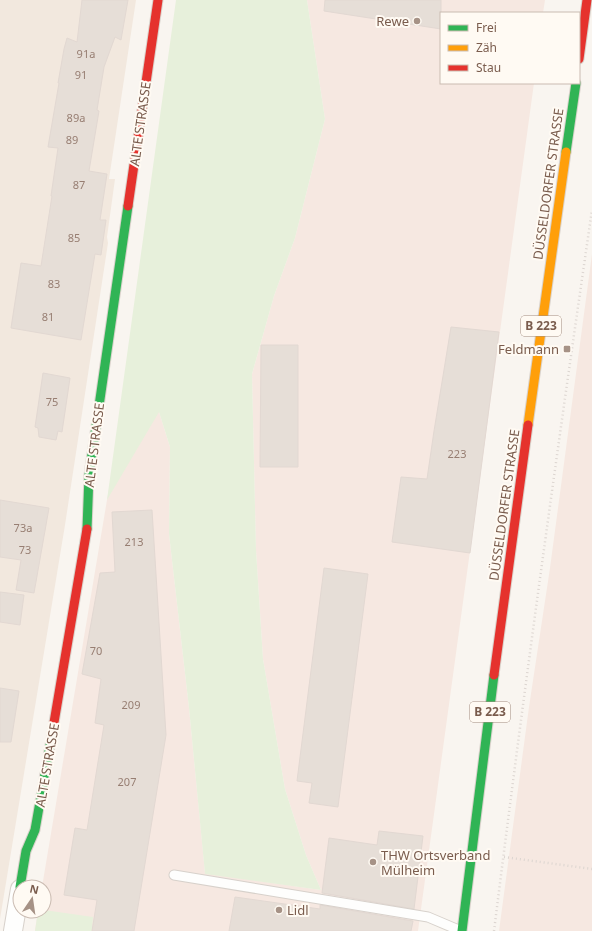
<svg xmlns="http://www.w3.org/2000/svg" width="592" height="931" font-family="'Noto Sans',sans-serif">
	<style>
		.residential { fill: #f2e8de }
		.commercial { fill: #f6e8e1 }
		.green { fill: #e7f0db }
		.building { fill: #e6ded7; stroke: #e2d8d2 }
		.lines { fill: none; stroke-linecap: round; stroke-linejoin: round }
		.lane-casing { stroke: #d7d1cb; stroke-width: 11 }
		.street-casing { stroke: #d7d1cb; stroke-width: 20 }
		.fast-casing { stroke: #d9d2cb; stroke-width: 11 }
		.slow-casing { stroke: #d9d2cb; stroke-width: 11 }
		.jam-casing { stroke: #d9d2cb; stroke-width: 11 }
		.path { stroke: #dcd5d0; stroke-width: 2.5; stroke-dasharray: 1 3; stroke-linecap: butt }
		.lane { stroke: #fefefd; stroke-width: 9 }
		.street { stroke: #fefefd; stroke-width: 18 }
		.fast { stroke: #30b455; stroke-width: 9 }
		.slow { stroke: #ff9f0a; stroke-width: 9 }
		.jam { stroke: #e5322d; stroke-width: 9 }
		.poi-dot { fill: #a69286; stroke: #fffaf3; stroke-width: 1.5 }
		.labels { text-anchor: middle; stroke-width: 4; stroke-linejoin: round; paint-order: stroke }
		.number-label { font-size: 11px; fill: #977e72 }
		.shield { fill: #fffaf3; stroke: #a28b7f; stroke-width: 1 }
		.shield-label { font-size: 12px; font-weight: bold; fill: #7a5c4d }
		.poi-label { font-size: 13px; fill: #7a5c4d; stroke: #fffaf3; text-anchor: end }
		.street-label { font-size: 13px; fill: #7a5c4d; stroke: #fffaf3 }
	</style>
	<rect width="100%" height="100%" fill="#f9f5f0"/>
	<path class="residential" d="M0,0h136l-27,179h6l-8,58 1,6 -43,282 -65,394z"/>
	<g class="commercial">
		<path d="M307,0h238l-2,13h-102v70h93l-116,848h-383l3,-20h6v-24h-2l65,-387 30,-171 22,83 11,35 -1,87 20,174 16,165 116,17 -15,-35 -21,-66 -22,-130 -7,-109 -4,-176 22,-78 21,-58 30,-119z"/>
		<path d="M592,254v677h-93l30,-224 21,-139z"/>
	</g>
	<g class="green">
		<path d="M176,0h131l18,119 -30,119 -21,58 -22,78 4,176 7,109 22,130 21,66 15,35 -116,-16 -16,-166 -20,-174 1,-87 -11,-35 -52,88z"/>
		<path d="M44,910l49,7 -1,14h-57l3,-20z"/>
	</g>
	<g class="building">
		<path d="M82,0h46l-7,40 -6,-3 -11,30 -7,43 2,1 -10,60 18,3 -7,46h6l-5,35 -6,-1 -14,86 -70,-12 10,-65 20,3 11,-70h-1l7,-48 -10,-1 11,-64h-1l6,-34 3,-11 10,4z"/>
		<path d="M325,0h116v29l-117,-18z"/>
		<path d="M451,327l48,5 -29,221 -78,-11 9,-65 26,2 7,-48z"/>
		<path d="M261,345h37v122h-38z"/>
		<path d="M43,373l27,5 -8,54 -4,-1 -2,9 -17,-3 -1,-9 -3,-1z"/>
		<path d="M0,500l49,8 -15,85 -18,-3 5,-30 -21,-3z"/>
		<path d="M152,510l14,225 -32,196h-42l5,-31 -33,-5 11,-67 12,2 17,-105 -9,-2 6,-44 -19,-5 18,-101 15,-1 -3,-60z"/>
		<path d="M324,568l44,6 -30,233 -29,-4 3,-20 -15,-2z"/>
		<path d="M0,592l24,3 -4,30 -20,-3z"/>
		<path d="M0,688l19,3 -8,51h-11z"/>
		<path d="M379,831l44,5 -9,73 -92,-16 7,-55 48,7z"/>
		<path d="M235,897l85,12v-4l93,16 -2,10h-182z"/>
	</g>
	<g class="lines">
		<g class="lane-casing">
			<path id="lane" d="M174,875l254,42 33,14"/>
		</g>
		<g class="street-casing">
			<path id="street" d="M13,931l7,-42"/>
		</g>
		<g class="fast-casing">
			<g id="fast">
				<path d="M566,152l10,-69"/>
				<path d="M87,529l2,-54 39,-269"/>
				<path d="M20,887l6,-36 9,-21 16,-90"/>
				<path d="M462,931l32,-256"/>
			</g>
		</g>
		<g class="slow-casing">
			<path id="slow" d="M528,425l38,-273"/>
		</g>
		<g class="jam-casing">
			<g id="jam">
				<path d="M579,59l8,-59"/>
				<path d="M128,206l30,-206"/>
				<path d="M494,675l34,-250"/>
				<path d="M51,740l36,-211"/>
			</g>
		</g>
		<g class="path">
			<path d="M504,857l88,12"/>
			<path d="M494,931c30,-241 63,-481 98,-721"/>
		</g>
		<use href="#lane" class="lane"/>
		<use href="#street" class="street"/>
		<use href="#fast" class="fast"/>
		<use href="#slow" class="slow"/>
		<use href="#jam" class="jam"/>
	</g>
	<g class="poi-dot">
		<circle cx="417" cy="21" r="4"/>
		<rect x="563" y="345" width="8" height="8" rx="2"/>
		<circle cx="373" cy="862" r="4"/>
		<circle cx="279" cy="910" r="4"/>
	</g>
	<g class="labels">
		<g class="number-label">
			<text x="86" y="58">91a</text>
			<text x="81" y="79">91</text>
			<text x="76" y="122">89a</text>
			<text x="72" y="144">89</text>
			<text x="79" y="189">87</text>
			<text x="74" y="242">85</text>
			<text x="54" y="288">83</text>
			<text x="48" y="321">81</text>
			<text x="52" y="406">75</text>
			<text x="457" y="458">223</text>
			<text x="23" y="532">73a</text>
			<text x="134" y="546">213</text>
			<text x="25" y="554">73</text>
			<text x="96" y="655">70</text>
			<text x="131" y="709">209</text>
			<text x="127" y="786">207</text>
		</g>
		<g class="shield">
			<rect x="521" y="316" width="40" height="20" rx="3"/>
			<rect x="470" y="702" width="40" height="20" rx="3"/>
		</g>
		<g class="shield-label">
			<text x="541" y="330">B 223</text>
			<text x="490" y="716">B 223</text>
		</g>
		<g class="poi-label">
			<text x="409" y="26">Rewe</text>
			<text x="559" y="354">Feldmann</text>
			<text x="381" y="860" text-anchor="start">THW Ortsverband<tspan x="381" dy="15">Mülheim</tspan></text>
			<text x="287" y="915" text-anchor="start">Lidl</text>
		</g>
		<g class="street-label">
			<text transform="translate(140 124) rotate(-82)" y="5">ALTE STRASSE</text>
			<text transform="translate(548 184) rotate(-82)" y="5">DÜSSELDORFER STRASSE</text>
			<text transform="translate(94 445) rotate(-83)" y="5">ALTE STRASSE</text>
			<text transform="translate(504 505) rotate(-82)" y="5">DÜSSELDORFER STRASSE</text>
			<text transform="translate(47 765) rotate(-80)" y="5">ALTE STRASSE</text>
		</g>
	</g>
	<rect x="440" y="12" width="140" height="72" fill="#fffaf3" stroke="#cabbb1"/>
	<rect x="448" y="25" width="20" height="6" fill="#30b455" stroke="#cabbb1"/>
	<text x="476" y="32" font-size="12" fill="#7a5c4d">Frei</text>
	<rect x="448" y="45" width="20" height="6" fill="#ff9f0a" stroke="#cabbb1"/>
	<text x="476" y="52" font-size="12" fill="#7a5c4d">Zäh</text>
	<rect x="448" y="65" width="20" height="6" fill="#e5322d" stroke="#cabbb1"/>
	<text x="476" y="72" font-size="12" fill="#7a5c4d">Stau</text>
	<g transform="translate(32 899) rotate(13)"><circle r="19" fill="#fffaf3" stroke="#cabbb1"/>
	<path d="M0-3L7 15L0 10L-7 15Z" fill="#a69286"/>
	<text y="-6" font-size="11" font-weight="bold" text-anchor="middle" fill="#7a5c4d">N</text>
	</g>
</svg>
